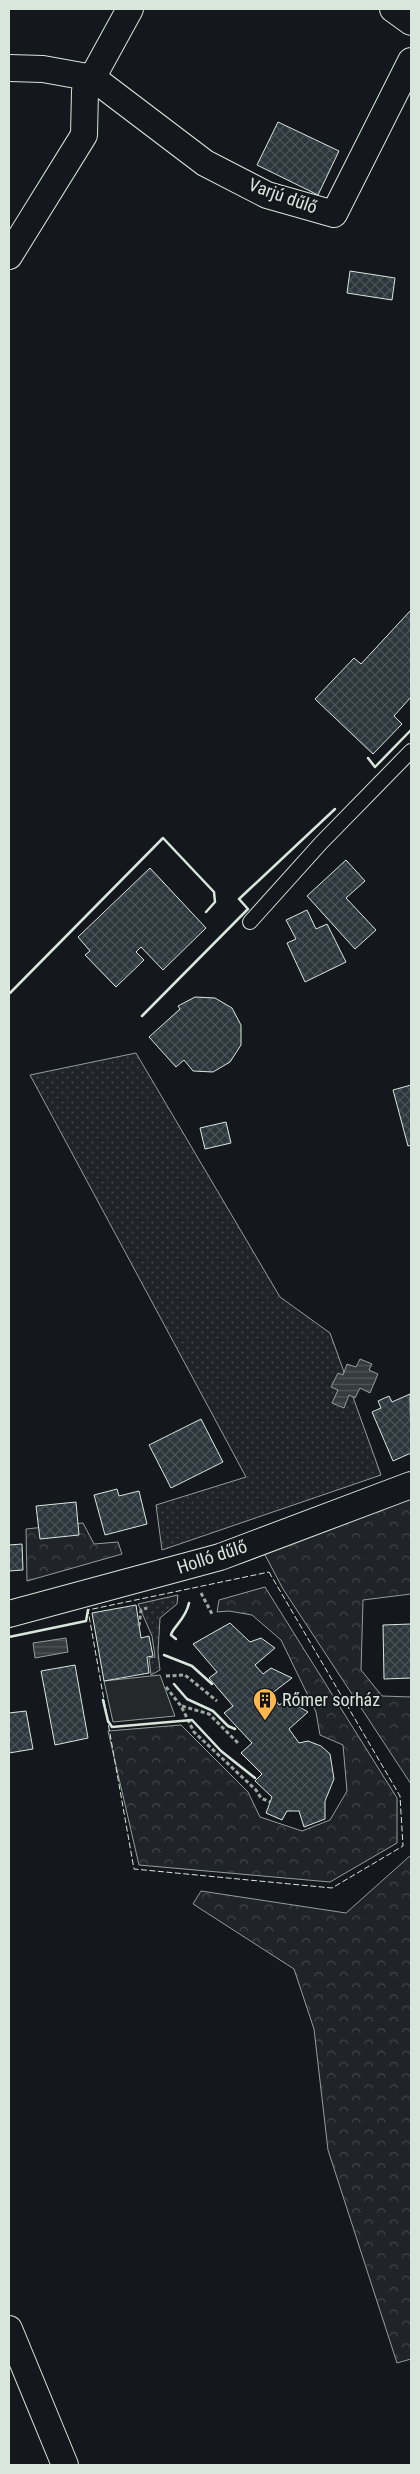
<svg xmlns="http://www.w3.org/2000/svg" width="420" height="2474" font-family="'Roboto Condensed',sans-serif">
	<style>
		.grass { fill: url(#grass-dots); stroke: #939e99 }
		.forest { fill: url(#forest-crowns); stroke: #939e99 }
		.parking { fill: #24282b; stroke: #939e99 }
		.water { fill: url(#water-rules); stroke: #939e99 }
		.building { fill: url(#building-cross-hatch); stroke: #d8e6dc }
		.lines { fill: none; stroke-linecap: round; stroke-linejoin: round }
		.service-casing { stroke: #d8e6dc; stroke-width: 16 }
		.minor-casing { stroke: #d8e6dc; stroke-width: 28 }
		.path { stroke: #9da8a2; stroke-width: 3; stroke-dasharray: 4 2.5; stroke-linecap: butt }
		.service { stroke: #14181c; stroke-width: 14 }
		.minor { stroke: #14181c; stroke-width: 26 }
		.fence { stroke: #d8e6dc; stroke-width: 1; stroke-dasharray: 6 2.5; stroke-linecap: butt }
		.wall { stroke: #d8e6dc; stroke-width: 2.5 }
		.labels { text-anchor: middle; stroke-width: 4; stroke-linejoin: round; paint-order: stroke }
		.street-label { font-size: 18px; fill: #d8e6dc; stroke: #14181c }
		.poi-label { font-size: 18px; fill: #d8e6dc; stroke: #14181c; text-anchor: start }
	</style>
	<defs>
		<pattern id="grass-dots" width="8" height="8" patternUnits="userSpaceOnUse" patternTransform="scale(1.25)"><rect width="8" height="8" fill="#202428"/><path d="M2 2h.1M6 6h.1" fill="none" stroke="#404447" stroke-width="1.8" stroke-linecap="round"/></pattern>
		<pattern id="forest-crowns" width="20" height="18" patternUnits="userSpaceOnUse" patternTransform="scale(1.25)"><rect width="20" height="18" fill="#202428"/><path d="M2 6a3 3 0 1 1 6 0M12 15a3 3 0 1 1 6 0" fill="none" stroke="#404447"/></pattern>
		<pattern id="water-rules" width="6" height="5" patternUnits="userSpaceOnUse" patternTransform="scale(1.25)"><rect width="6" height="5" fill="#363b3e"/><path d="M0 2.5h6" fill="none" stroke="#525759"/></pattern>
		<pattern id="building-cross-hatch" width="8" height="8" patternUnits="userSpaceOnUse" patternTransform="scale(1.25)"><rect width="8" height="8" fill="#2c363c"/><path d="M0 0l8 8M0 8l8-8" fill="none" stroke="#4a5358"/></pattern>
	</defs>
	<rect width="100%" height="100%" fill="#14181c"/>
	<g class="grass">
		<path d="M136,1053l144,244 50,36 51,142 -219,75 -6,-45 90,-28 -216,-402z"/>
		<path d="M178,1595l-1,9 -17,14 -2,34 2,18 -9,5 -2,-17 6,-1 -3,-21 -14,-32z"/>
	</g>
	<g class="forest">
		<path d="M411,1498v96l-48,6 -2,70 21,26 29,1v87l-128,-195 -19,-36z"/>
		<path d="M83,1523l11,21 24,-2 4,12 -95,27 -1,-52z"/>
		<path d="M265,1587l132,211v45l-67,39 -191,-17 -31,-134 73,-6 67,67 12,25 42,14 28,-11 17,-29 -4,-46 -23,-10 -4,-23 -35,-72 -29,-25 -23,-4 -12,1 2,-12z"/>
		<path d="M411,1855v504l-14,4 -69,-213 -14,-121 -20,-60 -101,-65 8,-13 145,22z"/>
	</g>
	<path class="parking" d="M160,1675l15,41 -62,6 -9,-41z"/>
	<g class="water">
		<path d="M360,1359l12,5 -3,6 9,4 -8,19 -10,-5 -5,10 -6,-3 -5,13 -12,-5 6,-13 -7,-3 7,-14 5,2 4,-11 9,3z"/>
		<path d="M66,1638l2,14 -33,6 -2,-15z"/>
	</g>
	<g class="building">
		<path d="M278,122l61,29 -21,44 -61,-30z"/>
		<path d="M350,271l45,7 -3,22 -45,-7z"/>
		<path d="M411,610v87l-17,19 8,8 -29,30 -58,-55 39,-41 7,6z"/>
		<path d="M346,860l19,21 -19,17 30,32 -21,19 -48,-53z"/>
		<path d="M150,868l56,60 -43,42 -22,-23 -5,5 8,8 -28,27 -31,-32 5,-4 -12,-14z"/>
		<path d="M307,910l9,19 11,-5 19,38 -41,20 -18,-39 9,-4 -10,-19z"/>
		<path d="M195,997l20,1 17,10 9,17v20l-11,17 -17,10 -20,-1 -9,-11 -8,7 -27,-30 31,-28 -2,-3z"/>
		<path d="M411,1085v60l-3,1 -15,-56z"/>
		<path d="M226,1122l5,21 -26,6 -5,-21z"/>
		<path d="M410,1394l1,59 -18,8 -21,-49 9,-4 -3,-7 11,-5 3,6z"/>
		<path d="M201,1419l22,43 -52,26 -22,-43z"/>
		<path d="M117,1489l2,7 20,-5 8,33 -42,11 -11,-40z"/>
		<path d="M76,1502l3,33 -39,4 -4,-33z"/>
		<path d="M22,1544l1,26 -14,1v-26z"/>
		<path d="M136,1605l5,33 8,-2 4,20 -6,1 2,16 -45,8 -12,-68z"/>
		<path d="M230,1623l20,19 11,-4 14,10 -20,17 8,9 8,-6 21,10 -21,16 8,11 9,-5 20,12 -19,17 10,14 9,-2 13,5 9,8 4,25 -9,22v18l-21,8 -5,-16h-12l-5,9 -16,-7 6,-16 -17,-16 7,-7 -21,-21 11,-10 -28,-30 9,-7 -24,-28 8,-6 -24,-28z"/>
		<path d="M411,1624v54l-27,1 -1,-54z"/>
		<path d="M75,1665l13,73 -33,7 -14,-74z"/>
		<path d="M26,1711l7,38 -24,4v-40z"/>
	</g>
	<g class="lines">
		<g class="service-casing">
			<path id="service" d="M250,922l71,-79 90,-92"/>
		</g>
		<g class="minor-casing">
			<g id="minor">
				<path d="M393,9l18,13"/>
				<path d="M9,68l34,1 50,9 112,85 62,32 67,19 77,-153"/>
				<path d="M9,256l75,-121 1,-44 45,-82"/>
				<path d="M9,1614l211,-57 191,-72"/>
				<path d="M9,2329l56,136"/>
			</g>
		</g>
		<g class="path">
			<path d="M201,1593l11,21"/>
			<path d="M139,1626l2,-16 6,-2"/>
			<path d="M166,1676l19,-1 32,26"/>
			<path d="M166,1687l15,19 13,26 62,58 5,8 9,4"/>
			<path d="M182,1706l27,8 29,29"/>
		</g>
		<use href="#service" class="service"/>
		<use href="#minor" class="minor"/>
		<path class="fence" d="M269,1572l131,224 3,50 -71,42 -198,-19 -46,-259z"/>
		<g class="wall">
			<path d="M368,758l7,9 36,-37"/>
			<path d="M10,993l153,-155 51,54 1,10 -9,10"/>
			<path d="M142,1016l106,-107 -9,-10 96,-90"/>
			<path d="M9,1637l77,-16 2,-11"/>
			<path d="M176,1639l-5,-4c1,-7 15,-16 18,-32"/>
			<path d="M164,1655l28,11 20,18"/>
			<path d="M174,1684l13,15 26,12 15,15 7,3"/>
			<path d="M103,1700l5,21 4,6 80,-7 29,31 34,27"/>
		</g>
	</g>
	<defs>
		<g id="building-pin" transform="scale(1.25)"><path d="M0 17L-7.5 6A9.5 9.5 0 1 1 7.5 6Z" fill="#ffb74d" stroke="#14181c"/><path d="M-4-6H4V6H1V3H-1V6H-4ZM-2.5-4.3h1.7v1.8h-1.7ZM.8-4.3h1.7v1.8H.8ZM-2.5-1h1.7V.8h-1.7ZM.8-1h1.7V.8H.8Z" fill="#111"/></g>
	</defs>
	<g fill-rule="evenodd">
		<use href="#building-pin" x="265" y="1700"/>
	</g>
	<g class="labels">
		<g class="street-label">
			<text transform="translate(283 196) rotate(20)" y="6">Varjú dűlő</text>
			<text transform="translate(212 1557) rotate(-18)" y="6">Holló dűlő</text>
		</g>
		<g class="poi-label">
			<text x="282" y="1706">Rőmer sorház</text>
		</g>
	</g>
	<rect width="420" height="2474" fill="none" stroke="#d8e6dc" stroke-width="20"/>
</svg>
